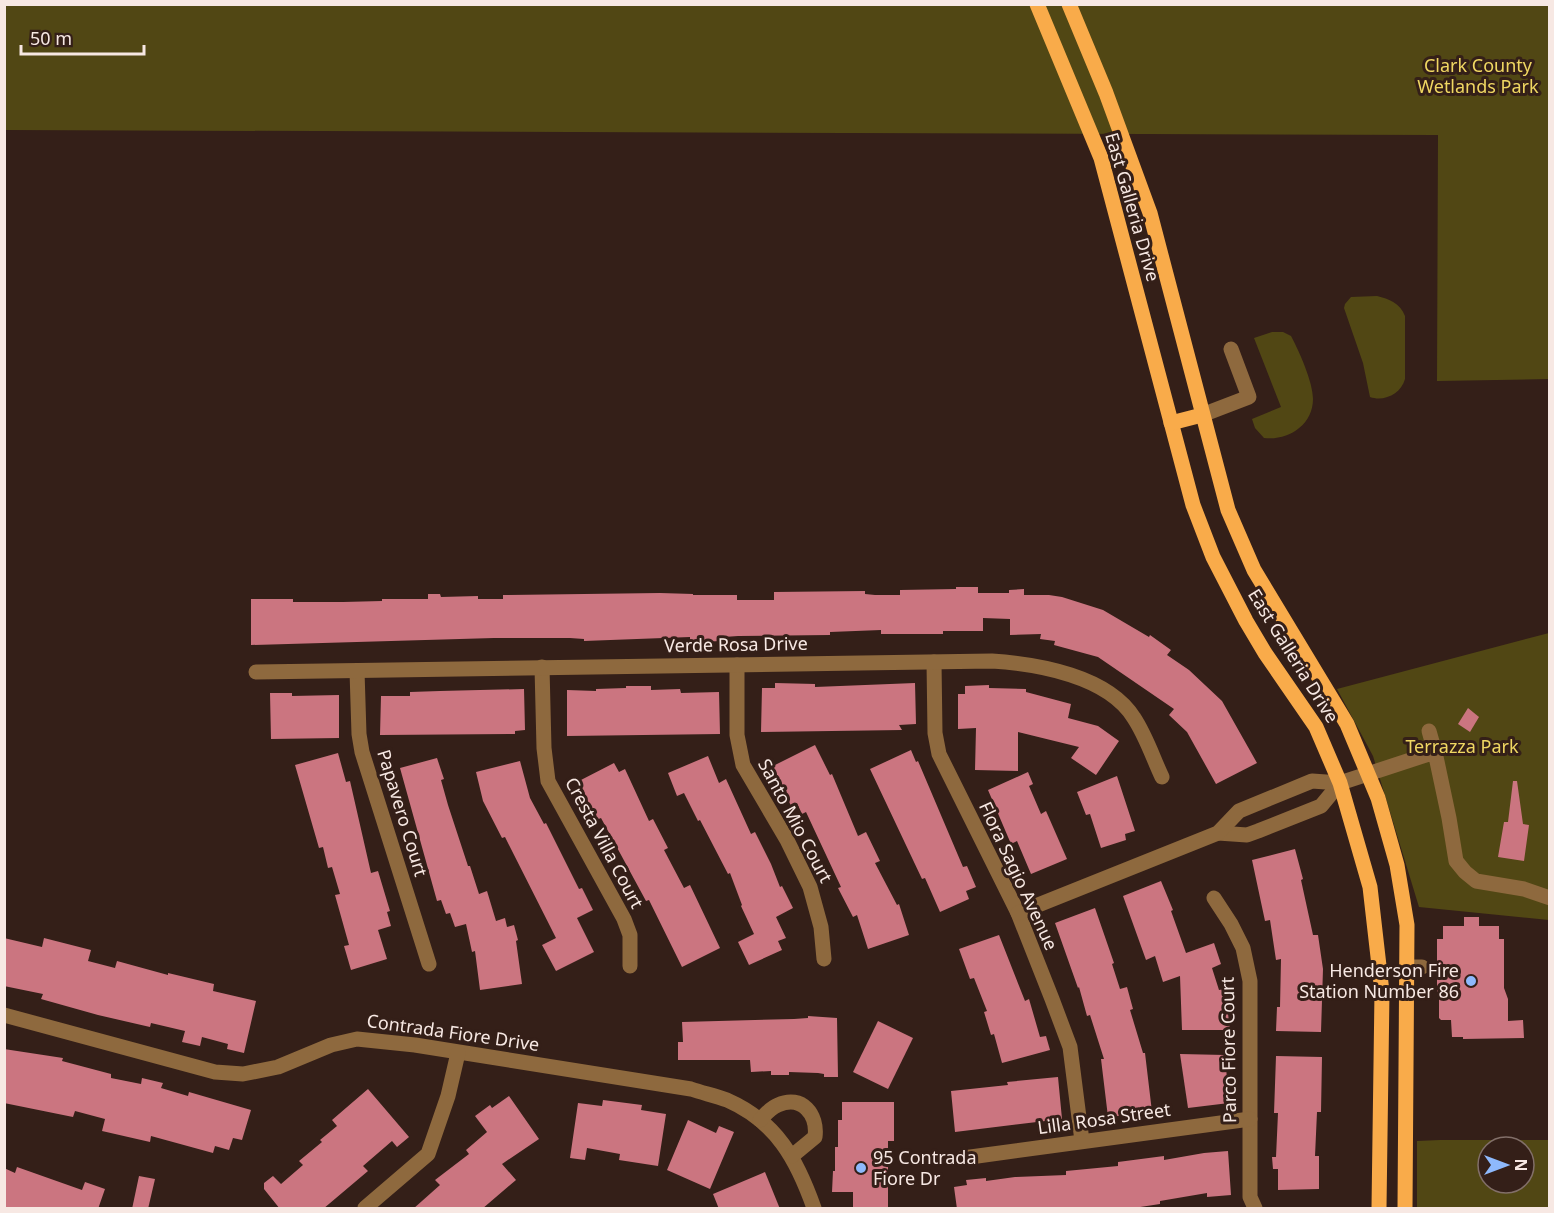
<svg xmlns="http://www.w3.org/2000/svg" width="1554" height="1213" font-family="'Noto Sans',sans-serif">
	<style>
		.green { fill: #514714; fill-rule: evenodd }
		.building { fill: #cb7580 }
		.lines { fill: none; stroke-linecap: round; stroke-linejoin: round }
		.minor { stroke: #8e693e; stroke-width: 15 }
		.major { stroke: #f9ab4a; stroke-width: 15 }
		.poi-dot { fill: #8eb9fc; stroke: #341f18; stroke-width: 2 }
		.labels { text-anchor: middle; stroke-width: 6; stroke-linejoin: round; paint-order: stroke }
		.park-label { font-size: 18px; fill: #f0d762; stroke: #341f18 }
		.street-label { font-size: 18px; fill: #f7e8e3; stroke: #341f18 }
		.poi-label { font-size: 18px; fill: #f7e8e3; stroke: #341f18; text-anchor: end }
	</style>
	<rect width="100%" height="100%" fill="#341f18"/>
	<g class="green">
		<path d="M5,5h1544v374l-112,2 1,-246 -1433,-5z"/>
		<path d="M1377,296c12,3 23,7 28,20v63c-4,15 -21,23 -35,18l-7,-34 -19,-55 1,-4 6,-7z"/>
		<path d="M1272,332h11l8,4c8,15 22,46 22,63 0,26 -25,42 -49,39l-9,-10 -3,-9 29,-12 -27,-69z"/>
		<path d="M1549,633v287l-130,-13 -46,-151 -36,-67z"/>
		<path d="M1440,1140h109v68h-132v-67zM1488,1147h36v36h-36z"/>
	</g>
	<g class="building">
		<path d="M956,587h22v6h31v-3l15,-1v6h25l13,2 41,13 46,27 1,-2 21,15 -4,5 22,15 33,31 35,62 -41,21 -29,-52 -18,-17 5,-6 -76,-52 -44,-12 1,-4 -15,-2 1,-5 -31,1v-16l-27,-1v13h-40v3h-62v-4l-51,2v3l-92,1 -14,1v4l-34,1v-5l-106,4v-2l-14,-1h-76l-243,7v-46h42v3h50l39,-1v-2h46v-5h12l1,3 37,-1v3h25v-4l157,-2 33,1v1h44v5h37v-8l91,-1v3l10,1h25v-5l56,-1z"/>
		<path d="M775,683l40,1v3l100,-4 1,41 -17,1 3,5 -141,2 1,-44h13z"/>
		<path d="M989,685v3l37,1v3l45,12 -3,14 30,8 21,15 -23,34 -25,-17 8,-11 -61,-15v39l-43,-1 1,-42 -18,1v-35h7v-8z"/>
		<path d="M626,686h25v4l29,-1 1,4 38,-1 1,42 -153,2v-46l29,1v-2l30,-1z"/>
		<path d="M524,689l1,41 -10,1v3l-135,1 1,-39h29v-4l30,-1z"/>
		<path d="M270,693h22v3l47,-1v43l-68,1z"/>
		<path d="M1468,708l11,9 -9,15 -12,-8z"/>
		<path d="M815,745l15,30 2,-1 26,62 8,-4 14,29 -5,2 22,42 2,-1 10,31 -41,14 -11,-34 -4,2 -15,-29 3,-1 -35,-75 -4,2 -5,-11 -6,3 -18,-40z"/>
		<path d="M911,750l5,12 2,-1 45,106 4,-1 9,21 -10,4 3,8 -29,13 -15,-34 -3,1 -52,-110z"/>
		<path d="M338,753l8,29 4,-1 21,92 7,-2 12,40 -3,1 4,14 -13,4 9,29 -36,11 -7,-24 5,-1 -14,-50 5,-1 -8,-27 -4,1 -5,-21 -4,1 -24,-83z"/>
		<path d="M708,756l11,27 7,-4 25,55 4,-2 16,32 9,23 2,-1 11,22 -17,9 10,21 -8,3 4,9 -33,15 -11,-23 16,-8 -13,-28 1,-1 -12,-32 -2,1 -28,-54 -2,1 -14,-28 -7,3 -9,-23z"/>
		<path d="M437,758l7,21 -3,1 7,25 20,61h2l9,28 8,-3 9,30 9,-3 2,9 7,-2 4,15 -2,1 6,43 -42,6 -5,-39 -3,1 -6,-28 -11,3 -5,-14 -4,1 -5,-14 -4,1 -37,-133z"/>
		<path d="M520,761l10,37 14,26 2,-1 33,66 3,-1 11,22 -16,8 17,34 -38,19 -14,-26 14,-7 -51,-101 -3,1 -19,-37 -7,-29z"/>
		<path d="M614,763l5,9 6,-3 24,52 4,-2 15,29 -4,2 20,38 6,-3 30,63 -38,19 -33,-67 -3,1 -45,-83 -5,2 -17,-39z"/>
		<path d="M1028,772l5,12 -4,2 12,28 5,-3 21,48 -36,15 -14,-33 -6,3 -23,-54z"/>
		<path d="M1117,776l18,55 -10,3 1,6 -25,8 -11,-34 -4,1 -9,-23z"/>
		<path d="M1513,781h4l6,43 6,1 -5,36 -26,-4 6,-35h4z"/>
		<path d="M1295,849l8,30 -2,1 12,55h5l5,34 -2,63 -45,-1 1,-24h3l1,-48 -5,1 -6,-40 -5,1 -13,-61z"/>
		<path d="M1161,881l12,29 -2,1 15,42 28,-10 7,21 -9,4 7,22 6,-1 5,41h-48l-2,-54 -17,6 -8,-26 -9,4 -23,-64z"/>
		<path d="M1095,908l19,55 -2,1 8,25 7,-2 6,22 -3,1 13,43h2l7,59 -44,5 -7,-58h3l-14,-44 -3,1 -8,-29 -1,1 -23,-65z"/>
		<path d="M1464,917h15v9h20v13h5v49l4,11v22l15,-1 1,18 -61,1v-2h-11l-1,-17h-10l-2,-2v-24h-2v-55h6v-13h21z"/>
		<path d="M999,935l26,66 4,-2 11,38 6,-1 4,14 -48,13 -8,-29 -3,1 -7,-23 3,-1 -13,-33 -4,1 -11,-30z"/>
		<path d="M4,938l38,9 2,-9 47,12 -3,11 27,7 2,-7 51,14v-2l46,11 -1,7 43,10 -12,52 -17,-4 1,-5 -26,-7 -2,9 -18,-4 3,-11 -34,-8 -1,4 -52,-12 -57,-16 2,-5 -39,-8z"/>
		<path d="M808,1016l29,2 1,59h-14v-3l-6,-1 -29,-1v3h-18v-4l-20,1 -1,-12h-72v-18h5l-1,-20 112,-3 14,-1z"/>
		<path d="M878,1021l35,17 -25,51 -35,-17z"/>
		<path d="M4,1049l59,9 -1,3 49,13v4l30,6 1,-6 21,5 -2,5 27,8 1,-4 62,18 -9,30 -9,-2 -4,12 -14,-4 -2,7 -62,-17 -1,6 -48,-11 3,-12 -30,-8 -2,6 -69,-14z"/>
		<path d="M1180,1054l45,1 4,48 -41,5z"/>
		<path d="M1276,1056l46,1 -1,55h-4l-2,44h4v33l-41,1v-21h-5l-1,-12h4l2,-44h-4z"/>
		<path d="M1058,1077l4,42 -107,13 -4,-41 57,-6 -1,-3z"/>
		<path d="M368,1089l41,48 -12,10 -5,-6 -29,25 5,5 -45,38h-43l-16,-20v-6l9,-7 8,8 22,-19 -4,-4 23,-19 -2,-2 17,-14 -5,-6z"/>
		<path d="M509,1096l30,43 -37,25 14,16 -34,29h-69l27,-24 -5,-5 34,-26 -3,-4 21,-18 -12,-16 15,-11 2,3z"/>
		<path d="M603,1100l39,5 -1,5 25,4 -8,52 -39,-6 1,-6 -33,-6 -2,12 -15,-2 8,-55 24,3z"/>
		<path d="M842,1102h52v39h-6v68h-35v-17h-21l1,-21h2v-24h3v-27h4z"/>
		<path d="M688,1120l28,13 3,-7 15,6 -24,57 -43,-19z"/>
		<path d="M1228,1151l3,44 -24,2v-4l-47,8v3l-33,5h-170l-3,-22 13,-2 -1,-5 20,-2v3l29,-4 51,-2v-4l52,-5v-4l46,-6v4l40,-7z"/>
		<path d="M17,1167l65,23 3,-8 20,7 -7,20h-94v-41l11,5z"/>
		<path d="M765,1172l15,37h-61l-6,-15z"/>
		<path d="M139,1176l16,3 -7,30h-16z"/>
	</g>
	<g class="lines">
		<g class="minor">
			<path d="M1202,415l47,-18 -18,-48"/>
			<path d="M934,662l1,71 4,21 79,159 34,86 18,48 12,94"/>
			<path d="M737,665v70l6,30 44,75 23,47 11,40 3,32"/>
			<path d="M542,667l2,81 4,33 76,138 6,16v31"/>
			<path d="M357,671l2,63 3,18 67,212"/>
			<path d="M256,672l736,-11c46,3 116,15 142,57 12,18 19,40 28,59"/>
			<path d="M1429,731l6,21"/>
			<path d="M1218,833l29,2 11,-4 63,-25 19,-23"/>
			<path d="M1214,898l17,26 12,24 7,33v216l5,11"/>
			<path d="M1018,913l200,-80 21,-22 73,-30 28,2 95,-31 14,66 7,43 9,11 11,9 48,8 26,9"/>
			<path d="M1407,967h15"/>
			<path d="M4,1015l211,57 28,2 35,-7 53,-22 26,-6 58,6 276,44c12,4 25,7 36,11 50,22 70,60 87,108"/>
			<path d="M760,1120c5,-5 10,-12 18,-15 24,-11 40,10 37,32l-23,19"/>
			<path d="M963,1158l287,-39"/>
			<path d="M365,1208l63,-54 20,-58 10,-43"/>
		</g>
		<g class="major">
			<path d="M1037,4l64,154 92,347 20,52 33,64 19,32 51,74 24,56 30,104 12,105 -3,216"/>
			<path d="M1069,4l37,89 44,120 78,297 26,60 93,154 31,74 19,67 10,60 -2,283"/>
			<path d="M1171,423l31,-8"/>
		</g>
	</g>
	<g class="poi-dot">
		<circle cx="1471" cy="981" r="6"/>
		<circle cx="861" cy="1168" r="6"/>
	</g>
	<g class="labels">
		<g class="park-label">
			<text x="1478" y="72">Clark County<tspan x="1478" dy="21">Wetlands Park</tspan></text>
			<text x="1462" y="753">Terrazza Park</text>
		</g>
		<g class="street-label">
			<text transform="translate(1132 207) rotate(74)" y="6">East Galleria Drive</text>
			<text transform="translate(736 645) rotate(-1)" y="6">Verde Rosa Drive</text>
			<text transform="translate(1293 656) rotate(58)" y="6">East Galleria Drive</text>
			<text transform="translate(402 813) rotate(73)" y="6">Papavero Court</text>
			<text transform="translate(795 821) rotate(62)" y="6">Santo Mio Court</text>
			<text transform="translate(604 843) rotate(62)" y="6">Cresta Villa Court</text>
			<text transform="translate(1018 876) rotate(65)" y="6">Flora Sagio Avenue</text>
			<text transform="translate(453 1033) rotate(8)" y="6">Contrada Fiore Drive</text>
			<text transform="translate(1229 1050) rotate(-91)" y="6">Parco Fiore Court</text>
			<text transform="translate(1104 1119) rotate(-8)" y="6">Lilla Rosa Street</text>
		</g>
		<g class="poi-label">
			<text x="1459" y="977">Henderson Fire<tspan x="1459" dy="21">Station Number 86</tspan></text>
			<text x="873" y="1164" text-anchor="start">95 Contrada<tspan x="873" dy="21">Fiore Dr</tspan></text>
		</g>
	</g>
	<rect width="1554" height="1213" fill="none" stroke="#f7e8e3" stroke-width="12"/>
	<g transform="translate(1506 1165) rotate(90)"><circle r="28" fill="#341f18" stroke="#826f69" stroke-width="1.5"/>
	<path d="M0-4.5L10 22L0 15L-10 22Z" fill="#8eb9fc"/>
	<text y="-9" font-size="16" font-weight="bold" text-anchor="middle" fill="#f7e8e3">N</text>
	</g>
	<path d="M21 45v9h123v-9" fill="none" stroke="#f7e8e3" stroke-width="3"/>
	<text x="30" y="45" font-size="18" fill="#f7e8e3" stroke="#341f18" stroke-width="4.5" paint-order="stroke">50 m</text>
</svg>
